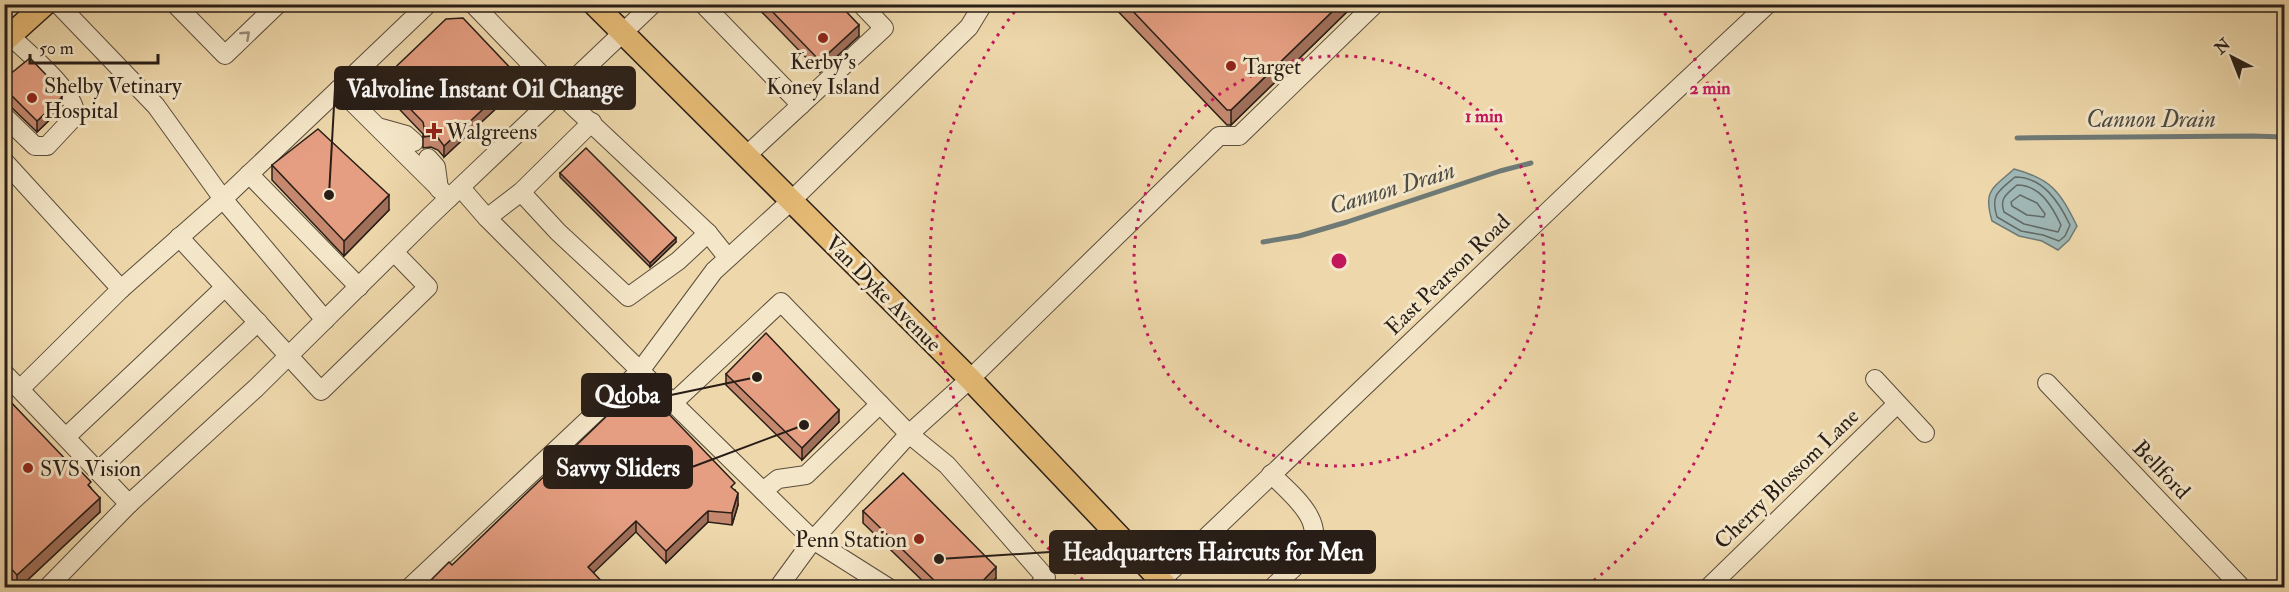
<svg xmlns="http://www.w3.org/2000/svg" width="2289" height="592" font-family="'IM FELL Double Pica',serif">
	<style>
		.water { fill: #9fb7b5; stroke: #6f7a76; stroke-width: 1.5 }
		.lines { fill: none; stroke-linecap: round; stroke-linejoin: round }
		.shore { stroke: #646a66; stroke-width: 1.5 }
		.stream { stroke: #6f7a76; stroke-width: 5 }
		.minor-casing { stroke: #5a4c3c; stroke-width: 20 }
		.major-casing { stroke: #281e17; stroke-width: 25 }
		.minor { stroke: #f4e6c8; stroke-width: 18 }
		.major { stroke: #e7bc76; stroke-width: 22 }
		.wall { fill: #c5886f; stroke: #281e17; stroke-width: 1.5 }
		.shaded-wall { fill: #a06f5a; stroke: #281e17; stroke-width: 1.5 }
		.building { fill: #e59e81; stroke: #281e17; stroke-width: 1.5 }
		.oneway { stroke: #988c78 }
		.ring { fill: none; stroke: #c2185b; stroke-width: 3; stroke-dasharray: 3 6 }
		.poi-dot { fill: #8f2418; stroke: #f4e6c8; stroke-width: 2 }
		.labels { text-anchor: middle; stroke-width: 6; stroke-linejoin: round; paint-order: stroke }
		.poi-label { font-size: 22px; fill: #281e17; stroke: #f4e6c8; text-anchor: start }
		.street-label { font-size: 22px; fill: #281e17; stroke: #f4e6c8 }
		.water-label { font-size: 24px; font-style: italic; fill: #4c4c46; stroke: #f4e6c8 }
		.centre { fill: #c2185b; stroke: #f4e6c8; stroke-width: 3 }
		.ring-label { font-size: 18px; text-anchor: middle; font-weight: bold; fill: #c2185b; stroke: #f4e6c8; stroke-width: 6; stroke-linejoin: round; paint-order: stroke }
		.leader { fill: none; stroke: #281e17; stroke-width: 2 }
		.callout-dot { fill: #281e17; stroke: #f4e6c8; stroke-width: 2 }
		.callout { fill: #281e17; stroke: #281e17; stroke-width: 2 }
		.callout-label { font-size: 24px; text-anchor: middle; font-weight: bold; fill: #fff }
	</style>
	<rect width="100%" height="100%" fill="#eed8ab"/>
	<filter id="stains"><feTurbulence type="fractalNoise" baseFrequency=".00333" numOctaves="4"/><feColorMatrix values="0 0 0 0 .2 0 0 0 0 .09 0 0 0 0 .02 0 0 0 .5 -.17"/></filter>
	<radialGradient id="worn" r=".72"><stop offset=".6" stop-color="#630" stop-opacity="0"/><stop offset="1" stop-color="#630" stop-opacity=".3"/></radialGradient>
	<path class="water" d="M2014,169c38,10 46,23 63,57l-8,14 -11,10 -16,-9 -23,-5 -27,-15c-9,-31 0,-32 22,-52z"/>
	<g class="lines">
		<g class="shore">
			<path d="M2015,177c28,0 44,25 55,48l-5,11 -6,5 -16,-6 -22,-4 -24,-14c-7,-23 2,-26 18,-40z"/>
			<path d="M2017,185c23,0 35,21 44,40l-3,7 -34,-8 -20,-12c-5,-14 3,-18 13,-27z"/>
			<path d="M2020,195l17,8 8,11 -1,3 -17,-2 -15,-9 -1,-4z"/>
		</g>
		<g class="stream">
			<path d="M2017,138l235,-2 32,1"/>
			<path d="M1263,242l36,-6 48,-14 153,-51 31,-8"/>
		</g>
		<g class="minor-casing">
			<g id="minor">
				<path d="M175,4l50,51 53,-51"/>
				<path d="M428,4l-89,85 110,109"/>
				<path d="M473,4l86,89 149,140 20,25"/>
				<path d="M703,4l98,101"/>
				<path d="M4,116l31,30h12l28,-30c4,-21 -49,-65 -65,-80"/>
				<path d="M381,128l25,7 8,7"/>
				<path d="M747,155l137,-127 -23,-24"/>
				<path d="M428,158l8,9 3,22"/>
				<path d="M4,161l117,128 102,-90 -67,-93 -98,-102"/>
				<path d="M249,174l110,113"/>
				<path d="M461,188l26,30 135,135 191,187 96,-106 -128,-132 -108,101"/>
				<path d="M521,192l37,40 70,65 50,-36 30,-28"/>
				<path d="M487,218l34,-26 71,-70"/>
				<path d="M179,237l142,154 107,-104 -34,-35"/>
				<path d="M325,320l-102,-121 116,-110"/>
				<path d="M4,373l125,131 -82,84"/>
				<path d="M1875,379l50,54"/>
				<path d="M2047,383l195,205"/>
				<path d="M20,389l101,-100"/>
				<path d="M66,437l159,-150"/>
				<path d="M98,471l160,-149"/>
				<path d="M1271,474c21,21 60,50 35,81 -10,12 -23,22 -34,33"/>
				<path d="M763,491l15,-12 28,-4 74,-71"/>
				<path d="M129,504l127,-116 174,-172 223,-212"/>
				<path d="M409,588l231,-217 74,-100 78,-71 177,-173 14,-23"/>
				<path d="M778,588l35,-48 76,48"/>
				<path d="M1037,588l9,-10 -99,-113 -38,-31 61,-55 249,-243h20l136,-132"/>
				<path d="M1153,588l474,-452 141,-132"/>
				<path d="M1708,588l189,-184"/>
			</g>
		</g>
		<g class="major-casing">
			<g id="major">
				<path d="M594,4l376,375 198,209"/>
				<path d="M4,41l41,-37"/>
			</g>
		</g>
		<use href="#minor" class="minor"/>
		<use href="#major" class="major"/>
	</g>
	<g class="wall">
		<path d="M754,4h85l20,32 -39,36z"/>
		<path d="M1111,4h244l-124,121h-4z"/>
		<path d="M4,79l58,29 -25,24 -25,-24 -8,-2z"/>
		<path d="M382,80l136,8 -74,69 -6,-7 -7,-3 -8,1v-14l-41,-43z"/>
		<path d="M272,165l117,45 -45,46 -72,-76z"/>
		<path d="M560,173l116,69 -26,25 -90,-90z"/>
		<path d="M726,374l113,48 -37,38 -76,-75z"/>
		<path d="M4,395l87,93 9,24 -81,76h-3l-12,-13z"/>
		<path d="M735,490l3,15 -6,20 -24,-3 -42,41 -30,-31 -184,33z"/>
		<path d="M863,511l133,67 -9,10h-57l-67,-65z"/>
	</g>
	<g class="shaded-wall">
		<path d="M1340,4h15l-124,121v-15z"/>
		<path d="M859,25v11l-39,36v-11z"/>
		<path d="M518,76v12l-74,69v-11z"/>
		<path d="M62,97v11l-25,24v-11z"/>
		<path d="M389,195v15l-45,46v-15z"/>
		<path d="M676,238v4l-26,25v-4z"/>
		<path d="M839,410v12l-37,38v-12z"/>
		<path d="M738,493v12l-6,20v-12z"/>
		<path d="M100,498v14l-81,76h-2v-13z"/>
		<path d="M708,511v11l-42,41v-12z"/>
		<path d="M636,521v11l-48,46v-11z"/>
		<path d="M996,567v11l-9,10h-11z"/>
	</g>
	<g class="building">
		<path d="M765,4h74l20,21 -39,36z"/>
		<path d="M1126,4h214l-109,106h-4z"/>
		<path d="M463,18l55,58 -74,70 -6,-8 -7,-2 -8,1 2,-5 -2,-10 -41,-42 64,-61z"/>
		<path d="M30,58l22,23 10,16 -25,24 -25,-25 -8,-2v-15z"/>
		<path d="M318,129l71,66 -45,46 -72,-76z"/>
		<path d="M586,148l90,90 -26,25 -90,-90z"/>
		<path d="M766,333l73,77 -37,38 -76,-74z"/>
		<path d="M640,384l95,99 -4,4 7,6 -6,20 -24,-2 -42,40 -30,-30 -48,46 20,21h-185l26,-26 3,3z"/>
		<path d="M4,395l66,69 2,-2 19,20 -3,3 12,13 -83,77 -13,-14z"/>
		<path d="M903,473l93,94 -20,21h-34l-79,-77z"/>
	</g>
	<defs><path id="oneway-chevron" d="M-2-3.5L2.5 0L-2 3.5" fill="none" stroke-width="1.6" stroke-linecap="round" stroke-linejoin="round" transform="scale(1.5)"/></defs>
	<use class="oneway" href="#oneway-chevron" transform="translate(246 35) rotate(-43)"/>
	<g class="ring">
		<circle cx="1339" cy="261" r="205"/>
		<path d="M1090 585A409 409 0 0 1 1019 6M1659 6A409 409 0 0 1 1588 585"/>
	</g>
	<g class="poi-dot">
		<circle cx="823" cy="38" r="6"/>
		<circle cx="1231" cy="66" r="6"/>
		<circle cx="32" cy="98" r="6"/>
		<path d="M431 122h6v6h6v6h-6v6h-6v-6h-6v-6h6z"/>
		<circle cx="28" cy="468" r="6"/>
		<circle cx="919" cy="539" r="6"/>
	</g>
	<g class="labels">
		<g class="poi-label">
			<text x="823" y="69" text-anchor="middle">Kerby's<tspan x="823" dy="25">Koney Island</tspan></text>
			<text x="1243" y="74">Target</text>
			<text x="44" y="93">Shelby Vetinary<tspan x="44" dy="25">Hospital</tspan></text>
			<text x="446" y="139">Walgreens</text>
			<text x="40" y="476">SVS Vision</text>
			<text x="907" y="547" text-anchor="end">Penn Station</text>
		</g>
		<g class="street-label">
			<text transform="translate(1447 274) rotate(-44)" y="8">East Pearson Road</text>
			<text transform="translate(884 293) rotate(45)" y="8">Van Dyke Avenue</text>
			<text transform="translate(2162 469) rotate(46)" y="8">Bellford</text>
			<text transform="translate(1786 478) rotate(-44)" y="8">Cherry Blossom Lane</text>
		</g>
		<g class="water-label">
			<text x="2151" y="127">Cannon Drain</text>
			<text transform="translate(1392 188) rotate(-17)" y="8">Cannon Drain</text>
		</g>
	</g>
	<circle cx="1339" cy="261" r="9" class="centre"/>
	<g class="ring-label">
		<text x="1710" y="94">2 min</text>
		<text x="1484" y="122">1 min</text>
	</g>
	<path class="leader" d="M329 195L335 88M757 377L671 395M804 425L692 467M939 559L1050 552"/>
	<g class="callout-dot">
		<circle cx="329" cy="195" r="6"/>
		<circle cx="757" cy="377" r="6"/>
		<circle cx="804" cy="425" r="6"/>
		<circle cx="939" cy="559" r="6"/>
	</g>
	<g class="callout">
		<rect x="335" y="67" width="300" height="42" rx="6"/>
		<rect x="582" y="374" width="89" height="42" rx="6"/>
		<rect x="544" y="446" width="148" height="42" rx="6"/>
		<rect x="1050" y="531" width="325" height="42" rx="6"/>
	</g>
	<g class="callout-label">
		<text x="485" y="97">Valvoline Instant Oil Change</text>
		<text x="627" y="403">Qdoba</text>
		<text x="618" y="476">Savvy Sliders</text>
		<text x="1213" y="560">Headquarters Haircuts for Men</text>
	</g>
	<rect width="2289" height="592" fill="none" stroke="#eed8ab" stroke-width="24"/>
	<rect x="6" y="6" width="2277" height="580" fill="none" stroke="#281e17" stroke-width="3"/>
	<rect x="12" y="12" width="2265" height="568" fill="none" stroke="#281e17" stroke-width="1.5"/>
	<g transform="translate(2232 57) rotate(318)" stroke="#f4e6c8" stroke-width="4.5" paint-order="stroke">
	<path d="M0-4.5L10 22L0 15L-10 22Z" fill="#281e17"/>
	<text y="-9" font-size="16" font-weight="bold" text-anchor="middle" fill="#281e17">N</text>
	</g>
	<path d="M30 54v9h128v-9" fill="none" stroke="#281e17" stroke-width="3"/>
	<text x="39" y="54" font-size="18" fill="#281e17" stroke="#f4e6c8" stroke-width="4.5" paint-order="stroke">50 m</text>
	<rect width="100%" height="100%" filter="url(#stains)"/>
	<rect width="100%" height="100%" fill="url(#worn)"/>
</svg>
